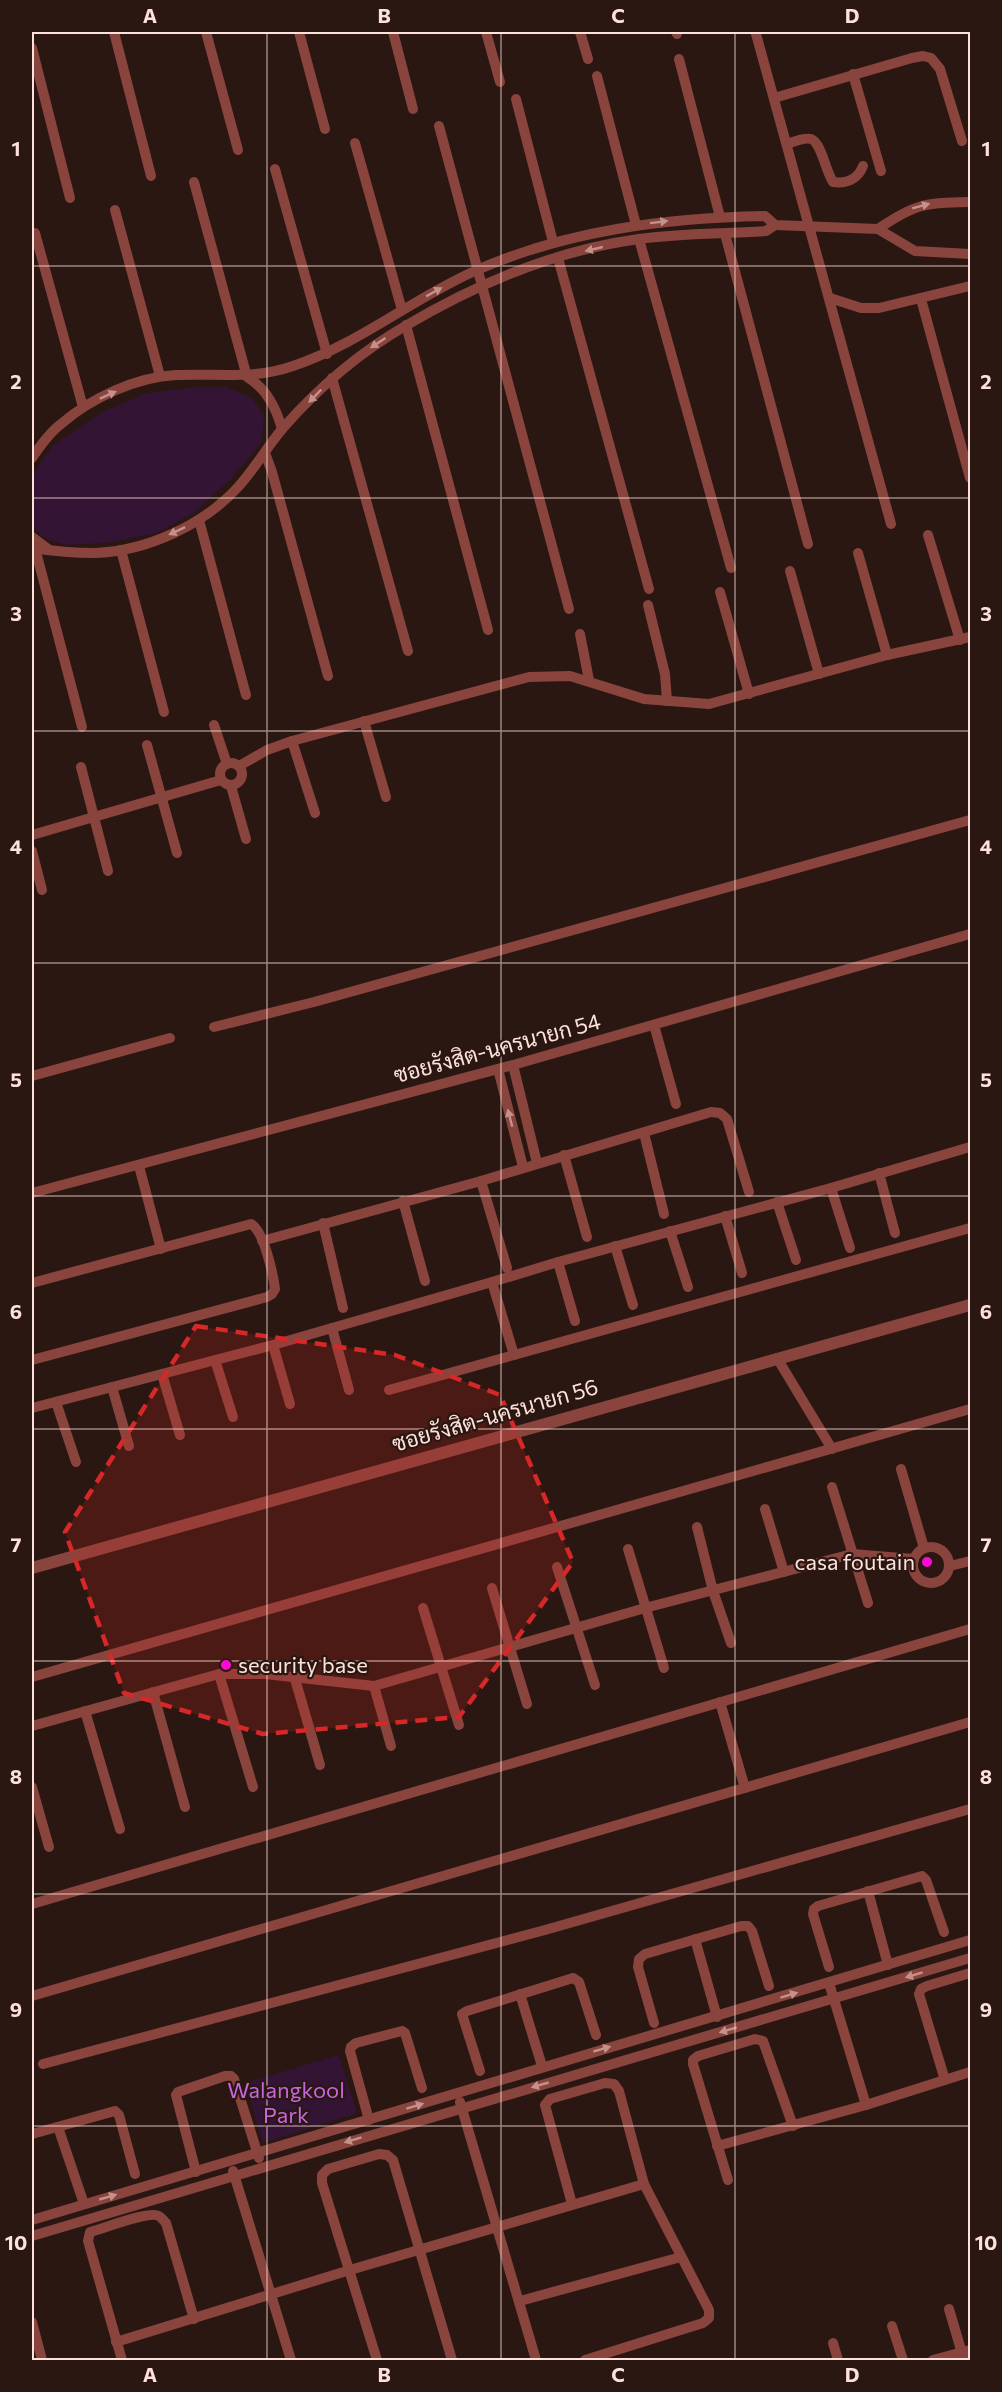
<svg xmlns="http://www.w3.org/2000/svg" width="1002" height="2392" font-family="Commissioner,Sarabun,sans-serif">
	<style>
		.green { fill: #341434 }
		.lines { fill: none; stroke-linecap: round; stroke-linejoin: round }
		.minor { stroke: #89443d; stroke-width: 10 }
		.tertiary { stroke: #89443d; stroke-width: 12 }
		.oneway { fill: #c4928c }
		.marked { fill: #d62828; fill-opacity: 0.2; stroke: #d62828; stroke-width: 4.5; stroke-dasharray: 12 8; stroke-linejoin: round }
		.grid { fill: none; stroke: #ffe1db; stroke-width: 1.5; stroke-opacity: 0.55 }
		.poi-dot { fill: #fd09d6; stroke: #2a1711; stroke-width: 2 }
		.labels { text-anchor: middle; stroke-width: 4.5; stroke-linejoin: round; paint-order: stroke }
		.street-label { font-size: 22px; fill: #ffe1db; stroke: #2a1711 }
		.poi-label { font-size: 22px; fill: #ffe1db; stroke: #2a1711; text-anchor: end }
		.park-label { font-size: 22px; fill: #c866e0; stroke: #2a1711 }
		.neatline { fill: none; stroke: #ffe1db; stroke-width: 2 }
		.grid-label { font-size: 20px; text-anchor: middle; font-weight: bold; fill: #ffe1db }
	</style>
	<rect width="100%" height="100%" fill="#2a1711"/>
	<g class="green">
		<path d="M198,387h28l26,11 12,18 -3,27 -30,36 -36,33 -38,21 -52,10 -39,2 -22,-7 -12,-12v-51l21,-30 49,-33 45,-19z"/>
		<path d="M339,2055l18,58 -94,30 -18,-60z"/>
	</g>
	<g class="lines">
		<g class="minor">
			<path d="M114,32l37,144"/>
			<path d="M206,32l32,118"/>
			<path d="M299,32l26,97"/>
			<path d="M393,32l20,77"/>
			<path d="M486,32l14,50"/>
			<path d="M580,32l8,27"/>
			<path d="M676,32l1,2"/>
			<path d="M756,34l135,490"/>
			<path d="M32,48l38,150"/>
			<path d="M679,59l41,158"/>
			<path d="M853,74l28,97"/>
			<path d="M597,76l39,149"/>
			<path d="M774,98l138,-40 11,-2 8,2 9,11 22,72"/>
			<path d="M516,99l37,143"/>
			<path d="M439,126l130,483"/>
			<path d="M355,143l47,167"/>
			<path d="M787,144c6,-2 17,-7 24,-5 10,3 15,33 22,43 14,2 25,-3 30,-16"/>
			<path d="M275,169l52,185"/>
			<path d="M194,182l53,195c20,12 29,31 35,52"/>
			<path d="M115,210l45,166"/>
			<path d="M878,229c38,-26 47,-26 92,-27"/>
			<path d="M35,233l48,174"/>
			<path d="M725,234l83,310"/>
			<path d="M639,239l92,329"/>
			<path d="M558,258l91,331"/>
			<path d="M830,298l31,10h18l91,-22"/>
			<path d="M921,299l49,179"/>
			<path d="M406,325l82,305"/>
			<path d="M332,378l76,273"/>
			<path d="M265,453l7,19 56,204"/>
			<path d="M32,458c8,-12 17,-25 29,-34 30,-26 75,-47 115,-49 41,-2 77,5 117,-9 66,-22 120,-68 184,-96 91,-40 190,-52 288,-54l10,9 103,4 37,22 55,3"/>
			<path d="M199,520l47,175"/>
			<path d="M928,535l32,105"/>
			<path d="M32,537l16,12"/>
			<path d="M32,548c20,3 42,5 63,5 52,-2 109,-28 144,-67 16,-18 28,-39 44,-58 36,-41 77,-76 124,-103 71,-42 151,-75 232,-86 42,-6 85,-5 127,-8l9,-6"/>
			<path d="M35,548l47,179"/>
			<path d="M121,550l43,162"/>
			<path d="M858,553l29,102"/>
			<path d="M790,571l29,103"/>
			<path d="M720,592l29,102"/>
			<path d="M648,605l17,69 2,27"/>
			<path d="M580,634l9,46"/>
			<path d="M364,721l22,76"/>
			<path d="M214,725l13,39"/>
			<path d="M292,741l23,72"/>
			<path d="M147,745l30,108"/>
			<circle cx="231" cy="774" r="11"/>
			<path d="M239,766l28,-16 25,-9 237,-64 41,-1 74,23 65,5 178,-49 83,-18"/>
			<path d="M81,767l27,104"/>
			<path d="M231,786l15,53"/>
			<path d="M32,835l189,-55"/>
			<path d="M32,851l10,39"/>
			<path d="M654,1025l22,79"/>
			<path d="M214,1027l100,-25 656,-182"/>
			<path d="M513,1065l24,98"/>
			<path d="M498,1069l25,98"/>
			<path d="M32,1076l138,-38"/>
			<path d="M644,1133l20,81"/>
			<path d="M564,1155l23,82"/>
			<path d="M139,1166l22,83"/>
			<path d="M879,1173l16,60"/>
			<path d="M481,1181l26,87"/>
			<path d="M831,1188l19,60"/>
			<path d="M32,1193l481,-128 457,-131"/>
			<path d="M403,1201l22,80"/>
			<path d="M777,1202l19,58"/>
			<path d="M725,1216l17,57"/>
			<path d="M323,1223l20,85"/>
			<path d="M670,1231l18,56"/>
			<path d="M262,1241l219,-60 230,-69 9,1 7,6 22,73"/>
			<path d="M615,1246l18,59"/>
			<path d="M558,1262l17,59"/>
			<path d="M492,1282l66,-20 273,-74 139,-41"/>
			<path d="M32,1283l219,-59c13,7 22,50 24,65l-3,5 -5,3 -235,63"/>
			<path d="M332,1328l17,62"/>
			<path d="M273,1345l17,59"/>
			<path d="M777,1358l55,91"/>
			<path d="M215,1360l18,57"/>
			<path d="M162,1374l18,61"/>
			<path d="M112,1387l17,59"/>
			<path d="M389,1390l125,-35"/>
			<path d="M56,1402l20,60"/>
			<path d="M32,1408l241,-63 219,-63 22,73 456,-127"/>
			<path d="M901,1469l23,79"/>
			<path d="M832,1487l36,116"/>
			<path d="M765,1509l19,63"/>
			<path d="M697,1527l16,64 18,52"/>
			<circle cx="931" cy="1565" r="18"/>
			<path d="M628,1549l36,119"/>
			<path d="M950,1566l20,-5"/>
			<path d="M557,1567l38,118"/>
			<path d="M492,1588l35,116"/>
			<path d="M423,1608l36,117"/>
			<path d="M219,1674l34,113"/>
			<path d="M32,1677l938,-268"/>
			<path d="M295,1679l25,86"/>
			<path d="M374,1686l17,60"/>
			<path d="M153,1692l32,115"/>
			<path d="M720,1702l25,86"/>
			<path d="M85,1711l35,118"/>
			<path d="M32,1726l187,-52h46l109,12 271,-78 207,-54 62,5"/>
			<path d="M32,1787l17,60"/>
			<path d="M868,1891l20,74"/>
			<path d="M32,1904l938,-275"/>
			<path d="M695,1939l22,78"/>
			<path d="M829,1967l-16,-53 1,-5 4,-3 104,-30 4,4 18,52"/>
			<path d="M829,1983l37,122"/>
			<path d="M520,1994l22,72"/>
			<path d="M32,1996l938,-274"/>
			<path d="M654,2023l-16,-56 1,-8 6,-5 96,-28h7l4,5 17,55"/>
			<path d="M43,2064l502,-134 425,-121"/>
			<path d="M480,2071l-18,-57 5,-3 106,-33 6,4 17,53"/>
			<path d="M945,2080l-26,-86 2,-5 6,-3 43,-13"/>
			<path d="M460,2102l76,258"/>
			<path d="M369,2120l-19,-69 1,-4 5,-4 46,-12 3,2 17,55"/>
			<path d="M58,2127l26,77"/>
			<path d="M32,2134l83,-23 4,4 16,59"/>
			<path d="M717,2146l149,-41 104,-33"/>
			<path d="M233,2171l58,189"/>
			<path d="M196,2172l-20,-77 2,-3 47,-16h6l3,3 25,79"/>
			<path d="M728,2180l-35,-116v-4l5,-4 57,-17 8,2 30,85"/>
			<path d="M572,2204l-27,-99 5,-6 55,-16 9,1 5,7 25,93 65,126v8l-6,5 -118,37"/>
			<path d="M32,2220l938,-280"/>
			<path d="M32,2236l938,-278"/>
			<path d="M520,2301l161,-44"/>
			<path d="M949,2309l15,51"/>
			<path d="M32,2322l10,38"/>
			<path d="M892,2326l11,34"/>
			<path d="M116,2342l234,-72 294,-86"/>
			<path d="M833,2343l5,17"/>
			<path d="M122,2360l-34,-119 2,-9c13,-3 59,-22 69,-16 1,0 6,6 7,7l28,96"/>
			<path d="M377,2360l-55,-177v-8l6,-6 51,-15 8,1 6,5 59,200"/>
			<path d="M933,2360l37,-10"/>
		</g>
		<path class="tertiary" d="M32,1568l938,-263"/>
	</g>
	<defs><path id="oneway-solid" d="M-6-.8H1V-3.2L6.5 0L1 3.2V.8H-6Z" transform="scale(1.5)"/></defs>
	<g class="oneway">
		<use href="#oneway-solid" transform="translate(921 206) rotate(-15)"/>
		<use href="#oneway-solid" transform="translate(659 222) rotate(-7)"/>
		<use href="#oneway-solid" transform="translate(594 249) rotate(167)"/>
		<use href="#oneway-solid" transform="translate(434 292) rotate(-29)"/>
		<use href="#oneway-solid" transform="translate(378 343) rotate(147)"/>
		<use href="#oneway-solid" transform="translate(108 395) rotate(-24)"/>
		<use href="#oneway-solid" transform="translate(315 396) rotate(134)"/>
		<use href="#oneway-solid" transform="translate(177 531) rotate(155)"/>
		<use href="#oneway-solid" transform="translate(510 1118) rotate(-105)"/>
		<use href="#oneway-solid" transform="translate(914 1975) rotate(163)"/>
		<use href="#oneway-solid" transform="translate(789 1995) rotate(-17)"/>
		<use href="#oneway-solid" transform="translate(728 2030) rotate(164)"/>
		<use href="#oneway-solid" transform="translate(602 2049) rotate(-16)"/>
		<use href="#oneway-solid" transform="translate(540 2085) rotate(164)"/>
		<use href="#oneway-solid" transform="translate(415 2106) rotate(-17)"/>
		<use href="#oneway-solid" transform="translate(353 2140) rotate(163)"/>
		<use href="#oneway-solid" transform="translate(108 2197) rotate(-16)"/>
	</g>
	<path class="marked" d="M196,1326l199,29 105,40 73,167 -114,155 -196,17 -139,-41 -59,-161z"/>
	<path class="grid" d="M267,32v2328M501,32v2328M735,32v2328M32,266h938M32,498h938M32,731h938M32,963h938M32,1196h938M32,1429h938M32,1661h938M32,1894h938M32,2126h938"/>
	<g class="poi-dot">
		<circle cx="927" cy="1562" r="6"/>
		<circle cx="226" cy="1665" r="6"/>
	</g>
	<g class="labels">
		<g class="street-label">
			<text transform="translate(497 1048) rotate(-15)" y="8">ซอยรังสิต-นครนายก 54</text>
			<text transform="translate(495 1415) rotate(-16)" y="8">ซอยรังสิต-นครนายก 56</text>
		</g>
		<g class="poi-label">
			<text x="915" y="1570">casa foutain</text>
			<text x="238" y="1673" text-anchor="start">security base</text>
		</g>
		<g class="park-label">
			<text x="286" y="2098">Walangkool<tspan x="286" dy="25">Park</tspan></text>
		</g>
	</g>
	<rect width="1002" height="2392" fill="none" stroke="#2a1711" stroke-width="66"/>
	<rect x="33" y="33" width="936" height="2326" class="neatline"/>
	<g class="grid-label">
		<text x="150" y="23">A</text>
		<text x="384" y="23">B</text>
		<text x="618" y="23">C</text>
		<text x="852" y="23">D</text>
		<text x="16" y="156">1</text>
		<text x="986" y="156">1</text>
		<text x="16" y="389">2</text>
		<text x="986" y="389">2</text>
		<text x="16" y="621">3</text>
		<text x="986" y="621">3</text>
		<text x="16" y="854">4</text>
		<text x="986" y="854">4</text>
		<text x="16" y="1087">5</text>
		<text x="986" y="1087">5</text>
		<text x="16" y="1319">6</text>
		<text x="986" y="1319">6</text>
		<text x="16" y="1552">7</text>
		<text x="986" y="1552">7</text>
		<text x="16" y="1784">8</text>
		<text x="986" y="1784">8</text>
		<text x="16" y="2017">9</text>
		<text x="986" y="2017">9</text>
		<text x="16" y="2250">10</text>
		<text x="986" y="2250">10</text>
		<text x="150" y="2382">A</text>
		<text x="384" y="2382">B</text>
		<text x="618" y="2382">C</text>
		<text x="852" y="2382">D</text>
	</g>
</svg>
